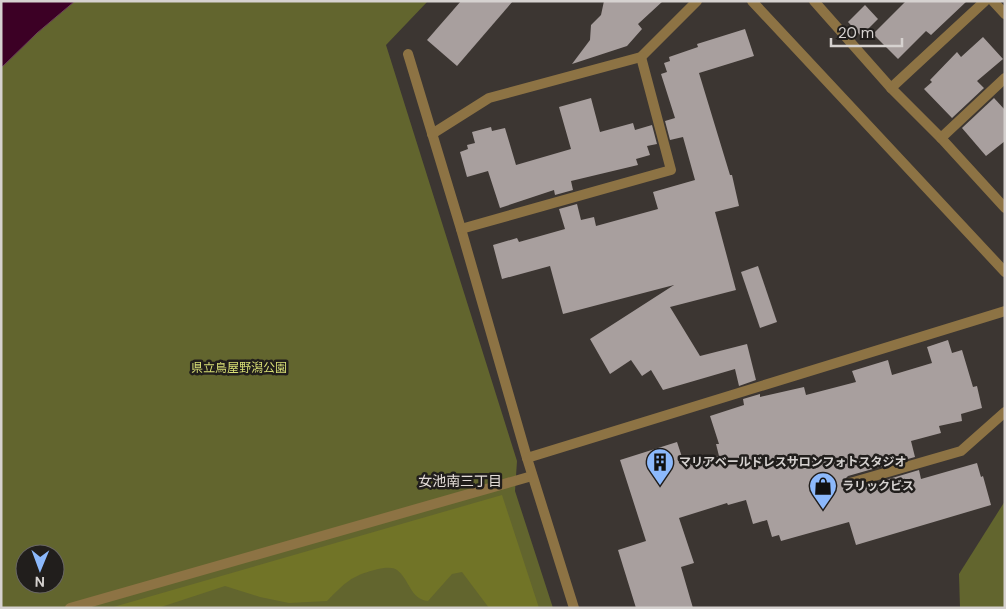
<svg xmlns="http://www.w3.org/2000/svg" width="1006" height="609" font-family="'DM Sans','Noto Sans JP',sans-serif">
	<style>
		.green { fill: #62652e; fill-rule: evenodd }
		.forest { fill: #717427 }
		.water { fill: #3c0025; stroke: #6a3f58 }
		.building { fill: #a89f9e }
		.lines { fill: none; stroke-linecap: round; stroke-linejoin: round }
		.service { stroke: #8d7344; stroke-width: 10 }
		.minor { stroke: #8d7344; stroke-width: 10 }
		.labels { text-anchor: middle; stroke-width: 5; stroke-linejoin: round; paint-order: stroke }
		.park-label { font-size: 12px; fill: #d8de75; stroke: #211e1c }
		.poi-label { font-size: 12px; font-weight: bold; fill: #d6d2d0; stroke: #211e1c; text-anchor: start }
		.neighbourhood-label { font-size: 14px; fill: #e4dcd8; stroke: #211e1c }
	</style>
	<rect width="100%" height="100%" fill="#3c3632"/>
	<g class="green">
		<path d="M75,1h353l-42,44 131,416 -2,30 38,117h-552v-540l36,-35zM25,554h30v30h-30z"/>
		<path d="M1005,501v107h-45l-1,-34z"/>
	</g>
	<path class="forest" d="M502,495l37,113h-50l-27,-36 -10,2 -24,27c-18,-2 -18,-21 -31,-31 -8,-7 -39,4 -47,10 -9,6 -16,14 -23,21l-38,2 -29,-6 -35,-11 -67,22h-48z"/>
	<path class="water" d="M1,1h74l-38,32 -36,35z"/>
	<g class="building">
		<path d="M461,1h52l-56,65 -30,-26z"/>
		<path d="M604,1h59l-25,23 4,5 -15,17 -55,18 18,-24 1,-15 10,-10z"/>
		<path d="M906,1h61l-36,34 -5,-4 -28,28 -25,-25z"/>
		<path d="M865,5l13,14 -17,17 -13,-14z"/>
		<path d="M745,29l9,27 -55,17 31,102h2l7,31 -24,6 21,78 -66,17 30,49 47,-12 9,36 -17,6 -4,-17 -72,21 -12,-20 -9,6 -11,-16 -21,14 -20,-35 84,-54 -111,29 -13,-48 -48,13 -9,-34 24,-7 2,4 46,-13 -6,-20 18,-5 4,16 13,-3 2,9 62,-17 -5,-17 42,-12 -12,-43 -13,3 -5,-19 10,-3 -14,-44 6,-2 -3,-9 6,-2 -1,-4 29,-10 -1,-3z"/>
		<path d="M983,37l20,22 -26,22 7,7 -32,30 -28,-29 8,-7 -2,-2 27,-28 4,5z"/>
		<path d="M591,98l9,34 33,-9 2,7 17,-5 5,19 -10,2 3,9 -14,4 2,6 -67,16 2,9 -18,5 -1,-5 -54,18 -12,-37 -21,6 -7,-25 8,-3 -1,-4 8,-2 -3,-11 19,-5 1,4 13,-3 11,37 55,-16 -12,-42z"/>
		<path d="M994,98l11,12v31l-19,15 -24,-28z"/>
		<path d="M758,266l19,56 -17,6 -19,-56z"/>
		<path d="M948,340l4,13 10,-3 11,37 4,-1 5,22 -21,6 1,7 -23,5 2,7 -30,8 4,16 -67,19 -3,3 -2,5 3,4 6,2 67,-20 2,9 56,-16 4,14 2,-1 8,29 -135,40 -7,-23 -68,19 -2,-6 -7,2 -5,-17 -14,4 -7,-24 -18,5 -1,-2 -48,15 15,45 -13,4 12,41h-57l-18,-58 28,-9 -26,-81 57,-18 8,24 34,-10 -3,-12h3l-9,-28 34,-11 -1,-6 17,-5v3l44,-10 2,8 50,-13 -4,-11 36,-11 4,15 40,-12 -5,-16z"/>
	</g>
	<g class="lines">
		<path class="service" d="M850,483l111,-32 44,-39"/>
		<g class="minor">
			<path d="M752,1l253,271"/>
			<path d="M814,1l77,87 50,50 64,70"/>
			<path d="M993,1l12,13"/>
			<path d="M408,54l53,175 66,229"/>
			<path d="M891,88l94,-87"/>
			<path d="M432,134l57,-36 152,-41 56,-56"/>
			<path d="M941,138l64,-60"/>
			<path d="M461,229l210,-59 -30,-113"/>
			<path d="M70,608l462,-132"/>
			<path d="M574,608l-47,-150 478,-147"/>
		</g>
	</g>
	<defs>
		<g id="building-pin" transform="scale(1.4375)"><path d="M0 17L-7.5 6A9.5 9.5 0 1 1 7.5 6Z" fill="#8cb9fc" stroke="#211e1c"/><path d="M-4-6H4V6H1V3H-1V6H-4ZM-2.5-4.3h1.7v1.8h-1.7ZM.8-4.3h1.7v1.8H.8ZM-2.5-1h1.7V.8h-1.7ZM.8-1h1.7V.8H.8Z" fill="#111"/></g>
		<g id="shop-pin" transform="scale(1.4375)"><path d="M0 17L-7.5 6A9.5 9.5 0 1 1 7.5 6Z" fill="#8cb9fc" stroke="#211e1c"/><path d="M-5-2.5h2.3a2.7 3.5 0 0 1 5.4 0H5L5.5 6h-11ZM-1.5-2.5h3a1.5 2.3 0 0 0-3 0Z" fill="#111"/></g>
	</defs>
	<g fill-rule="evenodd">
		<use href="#building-pin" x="660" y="462"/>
		<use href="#shop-pin" x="823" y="486"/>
	</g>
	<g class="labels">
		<g class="park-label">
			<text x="239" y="372">県立鳥屋野潟公園</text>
		</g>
		<g class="poi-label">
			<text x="679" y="466">マリアベールドレスサロンフォトスタジオ</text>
			<text x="842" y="490">ラリックビス</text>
		</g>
		<g class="neighbourhood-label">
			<text x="460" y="486">女池南三丁目</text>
		</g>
	</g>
	<rect width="1006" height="609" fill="none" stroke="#d6d2d0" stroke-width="5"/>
	<g transform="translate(40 569) rotate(181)"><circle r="24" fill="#211e1c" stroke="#696664"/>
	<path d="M0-4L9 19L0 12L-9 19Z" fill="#8cb9fc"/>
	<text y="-8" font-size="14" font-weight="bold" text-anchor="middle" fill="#d6d2d0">N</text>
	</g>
	<path d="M831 38v8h71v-8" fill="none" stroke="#d6d2d0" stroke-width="2.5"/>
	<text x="838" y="38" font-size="15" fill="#d6d2d0" stroke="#211e1c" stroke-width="4" paint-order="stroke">20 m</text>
</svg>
